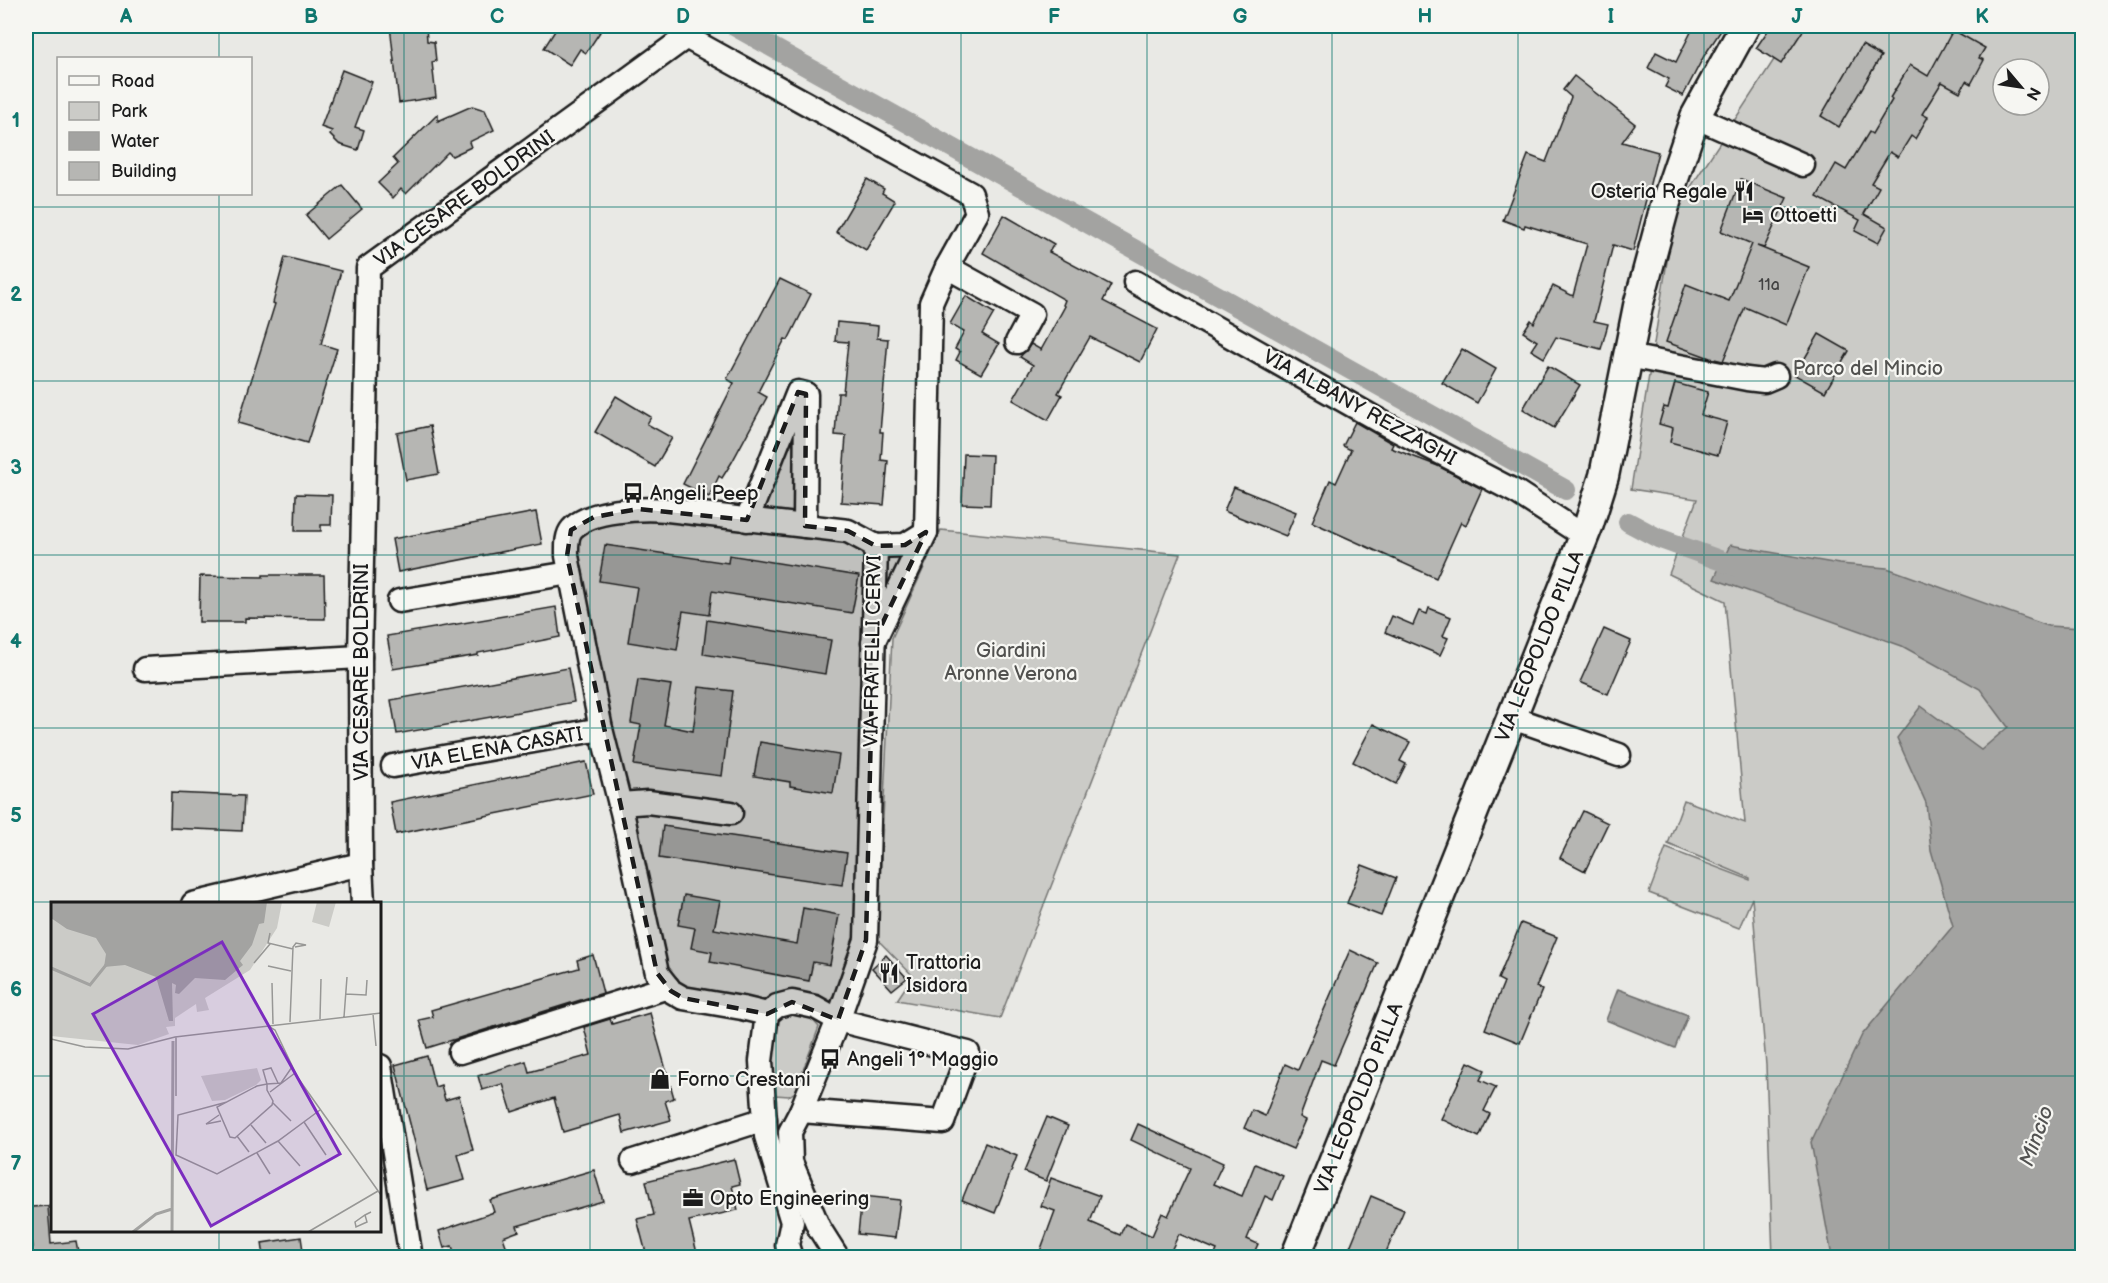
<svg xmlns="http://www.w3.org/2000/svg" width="2108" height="1283" font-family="'Balsamiq Sans',sans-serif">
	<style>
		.green { fill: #cbcbc7; stroke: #747472; stroke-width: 1.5; fill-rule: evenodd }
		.water { fill: #a3a3a1; stroke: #6d6d6c; stroke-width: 1.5 }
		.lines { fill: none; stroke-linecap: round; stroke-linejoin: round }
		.canal { stroke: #a3a3a1; stroke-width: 20 }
		.building { fill: #b6b6b3; stroke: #1c1c1c; stroke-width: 1.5 }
		.minor-casing { stroke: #1c1c1c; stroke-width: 27 }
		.major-casing { stroke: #1c1c1c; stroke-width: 33 }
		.minor { stroke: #f6f6f2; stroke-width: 22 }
		.major { stroke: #f6f6f2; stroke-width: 28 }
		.marked { fill: #1c1c1c; fill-opacity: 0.2; stroke: #1c1c1c; stroke-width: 4.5; stroke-dasharray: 12 8; stroke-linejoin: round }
		.grid { fill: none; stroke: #0f766e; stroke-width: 1.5; stroke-opacity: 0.55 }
		.labels { text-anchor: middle; stroke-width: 4.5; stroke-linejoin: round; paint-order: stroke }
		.number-label { font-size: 16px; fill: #424242 }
		.poi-label { font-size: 20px; fill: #1c1c1c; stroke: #f6f6f2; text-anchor: start }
		.street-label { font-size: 20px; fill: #1c1c1c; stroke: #f6f6f2 }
		.park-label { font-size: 20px; fill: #51514f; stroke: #f6f6f2 }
		.water-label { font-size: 21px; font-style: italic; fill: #525251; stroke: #f6f6f2 }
		.inset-river { fill: none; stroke: #a3a3a1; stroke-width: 3 }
		.inset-road { fill: none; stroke: #979795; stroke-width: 1.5 }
		.view { fill: #7b2cbf; fill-opacity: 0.15; stroke: #7b2cbf; stroke-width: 3 }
		.inset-edge { fill: none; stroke: #1c1c1c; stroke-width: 3 }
		.neatline { fill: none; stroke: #0f766e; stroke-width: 2 }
		.grid-label { font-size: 20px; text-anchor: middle; font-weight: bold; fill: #0f766e }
	</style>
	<rect width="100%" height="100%" fill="#e9e9e5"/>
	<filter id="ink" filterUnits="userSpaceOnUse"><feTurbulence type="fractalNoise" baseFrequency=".0167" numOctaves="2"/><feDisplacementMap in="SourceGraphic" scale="12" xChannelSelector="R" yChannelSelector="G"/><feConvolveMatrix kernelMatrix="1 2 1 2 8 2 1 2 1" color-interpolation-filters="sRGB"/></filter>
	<g filter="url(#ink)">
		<g class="green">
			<path d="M1796,26h286v1231h-309l-7,-192 -14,-167 -13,30 -90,-35 17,-45 84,32v-2l-82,-34 16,-44 61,23 -20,-222 -56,-27 28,-75 -66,-10 44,-278zM2003,69h36v36h-36z"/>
			<path d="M941,530l239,24 -180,464 -103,-18 16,-24 -36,-37 15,-301z"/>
			<path d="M785,1012l23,3 11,12 -24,65 -6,4 -14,-1 -4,-5 1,-67z"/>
		</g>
		<g class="water">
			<path d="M1730,545l109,19 48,4 161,58 34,2v629h-250l-21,-115 51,-107 91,-109 -22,-76 -5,-47 -29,-65 24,-32 60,44 27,-23 -28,-38 -78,-43 -188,-67z"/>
			<path d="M1618,989l70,26 -13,33 -69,-28z"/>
		</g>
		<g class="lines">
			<g class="canal">
				<path d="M734,26l832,464"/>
				<path d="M1628,522l30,16 89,32"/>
			</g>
		</g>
		<g class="building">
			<path d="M390,26h36l1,15 7,1 2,19 -4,1 4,35 -37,6z"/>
			<path d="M558,26h31l11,6 -14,21 -6,-4 -10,16 -26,-17z"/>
			<path d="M1694,26h30l-20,30 -21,40 -18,-9 4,-8 -21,-11 8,-16 20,10z"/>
			<path d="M1771,26h35l-25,38 -25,-16z"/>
			<path d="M1953,30l32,18 -6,10 5,2 -13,24 -5,-3 -6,11 -18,-10 -20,32 6,3 -13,22 -4,-3 -13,21 -8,-5 -19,31 8,4 -15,27 23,13 -9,16 -23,-12 5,-11 -43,-23 19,-33 10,6 23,-38 3,2 20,-34 -2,-2 20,-33 18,11z"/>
			<path d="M1862,45l19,11 -42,71 -18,-11z"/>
			<path d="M342,70l30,12 -17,45 9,3 -6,20 -19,-6 -9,-9 2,-4 -11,-4z"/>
			<path d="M1574,76l61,48 -13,18 36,10 -25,99 -20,-6 -19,76 14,3 -7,25 -45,-12 -12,21 -13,-8 6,-9 -14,-9 8,-12 3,3 19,-37 20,10 14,-52 -62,-19 -1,3 -21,-8 25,-65 18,7 25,-65 -8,-7z"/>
			<path d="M472,106l13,4 9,20 -25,12 2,5 -19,9 -4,-4 -42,42 -5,-5 -8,9 -15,-15 20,-19 -5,-6 45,-44v7z"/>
			<path d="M867,179l17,10 -2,4 13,8 -29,49 -30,-18z"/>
			<path d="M1741,179l46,19 -23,50 -7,-2 52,21 -23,58 -41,-18 -22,54 -13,-3 -44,-16 20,-58 43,17 23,-57 -31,-13z"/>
			<path d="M342,185l20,24 -36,30 -20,-24z"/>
			<path d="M1004,215l50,29 -5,8 62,33 -8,16 54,28 -17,33 -50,-25 -32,56 4,2 -14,25 -35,-20 20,-35 -13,-8 11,-13 10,6 24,-44 -2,-1 2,-5 -82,-47z"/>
			<path d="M285,257l56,14 -20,73 16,5 -30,94 -69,-20 37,-119 -2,-1z"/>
			<path d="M780,279l31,15 -23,46 -3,-1 -27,53 9,5 -35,65 -10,16 -3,-2 -10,21 -26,-13 51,-101 -7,-4z"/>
			<path d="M966,296l28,17 -12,21 17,10 -18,30 -25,-14 4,-8 -5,-3 9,-17 -14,-8z"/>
			<path d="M837,322l41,4 -1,12 11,1 -8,93h3l-2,28 7,1 -4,44 -43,-3 5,-66 -11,-1 3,-42h5l5,-51 -13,-1z"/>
			<path d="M1819,334l30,17 -24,41 -30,-17z"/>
			<path d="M1462,349l34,20 -19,34 -35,-20z"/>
			<path d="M1548,366l32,19 -26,43 -31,-19z"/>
			<path d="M1675,383l33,9 -7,23 26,7 -9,33 -48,-13 3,-14 -14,-4 5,-17 4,1z"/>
			<path d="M616,396l35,21 -4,7 25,14 -17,29 -60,-35z"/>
			<path d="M1355,422l38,22 -2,4 47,18 44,23 -16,36 -5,-3 -25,56 -124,-56 18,-42 6,3 15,-33 -8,-4z"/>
			<path d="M430,426l9,48 -33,6 -9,-47z"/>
			<path d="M964,454l28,1 -2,50 -28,-1z"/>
			<path d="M1234,487l62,25 -10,24 -62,-25z"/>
			<path d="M296,494l36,1 -1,30h-10v6h-26z"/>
			<path d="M536,512l6,32 -144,28 -6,-33z"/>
			<path d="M605,545l123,18 1,-8 130,21 -7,37 -140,-22 -3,24 -26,-4 -6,39 -49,-8 9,-55 -38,-6z"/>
			<path d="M263,575h61l1,44 -80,-1v4h-46l1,-46 63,1z"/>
			<path d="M556,607l4,30 -82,16v2l-85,14 -6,-33z"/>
			<path d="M1429,608l22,9 -8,19 5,2 -8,17 -55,-23 7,-16 21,9 6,-14 8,3z"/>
			<path d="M707,620l124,20 -6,34 -122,-20z"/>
			<path d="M1604,629l27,12 -23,53 -28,-12z"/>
			<path d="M568,668l6,34 -177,32 -6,-34z"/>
			<path d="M638,680l33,5 -7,40 29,6 6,-44 34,4 -11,85 -88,-11 7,-40 -10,-2z"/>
			<path d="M1373,724l37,18 -10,19 6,3 -10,20 -43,-22z"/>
			<path d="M760,742l79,13 -6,38 -43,-7v-4l-36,-6z"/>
			<path d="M586,762l7,32 -197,40 -6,-32z"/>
			<path d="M171,793l73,3 -2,35 -72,-3z"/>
			<path d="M1583,811l25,12 -23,48 -25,-13z"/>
			<path d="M663,826l184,27 -5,32 -183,-27z"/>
			<path d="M1362,865l34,13 -15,38 -34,-13z"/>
			<path d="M684,895l36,6 -6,28 83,15 6,-36 36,7 -9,50 -17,-3 -4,19 -99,-19 2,-10 -21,-4 4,-20 -17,-3z"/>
			<path d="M1521,923l36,14 -21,50 6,3 -22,53 -35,-14 19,-47 -6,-3z"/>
			<path d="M1350,950l28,13 -44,102 -13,-5 -21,57 6,3 -13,29 -49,-21 8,-18 13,6 20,-52 13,6z"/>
			<path d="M593,955l10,38 -176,55 -8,-28 14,-3 -2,-7 148,-42 -2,-8z"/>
			<path d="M886,955l21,23 -15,12 -20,-22z"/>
			<path d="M650,1013l24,85 -9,3 6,19 -47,13 -4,-18 -57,17 -9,-34 -42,14 -9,-28 -21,6 -4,-14 48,-15 3,11 62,-17 -7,-28 26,-8 2,5z"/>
			<path d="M427,1056l8,31 6,-2 4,15 14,-4 14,54 -15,5 7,25 -38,10 -32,-125z"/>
			<path d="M1468,1062l17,8 -5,10 16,7 -12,24 6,3 -11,23 -38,-18z"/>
			<path d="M1047,1117l21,9 -22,55 -22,-9z"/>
			<path d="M1138,1124l85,39 -10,21 29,12 13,-32 28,12 -10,24 -8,-4 -18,43 11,5 -6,13h-38l3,-7 -38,-16 -11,23h-130l17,-46 -14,-5 10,-28 49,18 -10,26 30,13 5,-11 27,12 10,-23 6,3 22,-48 -59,-28z"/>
			<path d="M985,1143l32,13 -22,57 -33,-13z"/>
			<path d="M734,1159l6,25 -8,2 6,24 -49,11 9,36h-51l-10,-38 17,-4 -8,-34z"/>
			<path d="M594,1170l9,31 -86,25 2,5 -16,6 7,20h-49l-1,-4 -5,2 -3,-9 -8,2 -5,-17 55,-19 -4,-12z"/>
			<path d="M862,1196l38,4 -5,38 -37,-4z"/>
			<path d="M1371,1196l33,14 -20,47h-10l-24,-10z"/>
			<path d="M48,1206l3,38 25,-3 3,16h-53v-9l7,-1 -1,-8h-6v-23l6,-1 -1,-8z"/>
			<path d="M301,1237l3,20h-40l-2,-14z"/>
		</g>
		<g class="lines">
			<g class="minor-casing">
				<g id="minor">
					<path d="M1695,117l108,48"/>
					<path d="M947,267l85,47 -15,28"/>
					<path d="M1135,282l252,143 131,68 66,43"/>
					<path d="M1628,356l119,23 17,2 12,-5"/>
					<path d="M747,520l51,-128 8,2 -1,132"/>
					<path d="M876,546l29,-1 21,-13"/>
					<path d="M399,601l171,-28"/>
					<path d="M145,669l215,-12"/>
					<path d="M1510,717l109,38"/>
					<path d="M393,766l208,-37"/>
					<path d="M620,804l28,-2 83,11"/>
					<path d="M193,904l168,-40"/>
					<path d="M363,904l-2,-40 -1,-207 8,-389 318,-231 285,157 6,19 -30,54 -16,36 -5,229 -53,111"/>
					<path d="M767,1014l-25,-6 -59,-10 -12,-7 -14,-18 -35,-161 -21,-83 -34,-173c0,-9 -1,-20 5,-27 18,-20 71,-21 96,-19l180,21 28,15 -10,394 -28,80 -37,91 -11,21 1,30 28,66 19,30"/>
					<path d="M460,1052l208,-65"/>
					<path d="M380,1066l31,192"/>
					<path d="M633,1161l132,-42"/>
					<path d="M791,1258l-4,-13 5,-23 -26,-86 -5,-75 6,-47 10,-8 15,-4 23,5 23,13 130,33 -25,69 -142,-11"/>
				</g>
			</g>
			<g class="major-casing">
				<path id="major" d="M1295,1258l294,-734 15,-48 34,-170 28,-104 29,-85 50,-91"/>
			</g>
			<use href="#minor" class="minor"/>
			<use href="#major" class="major"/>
		</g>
	</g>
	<path class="marked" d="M798,392l8,2 -1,132 43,5 28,15 29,-1 21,-13 -53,111 -7,297 -28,80 -46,-18 -25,12 -84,-16 -12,-7 -14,-18 -90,-417 4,-26 23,-13 44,-8 109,11z"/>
	<path class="grid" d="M219,26v32M404,26v1232M590,26v1232M776,26v1232M961,26v1232M1147,26v1232M1332,26v1232M1518,26v1232M1704,26v1232M1889,26v1232M219,194v710M26,207h2056M26,381h2056M26,555h2056M26,728h2056M26,902h2056M26,1076h26M380,1076h1702M219,1230v28"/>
	<defs>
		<g id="restaurant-bare" transform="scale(1.62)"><path d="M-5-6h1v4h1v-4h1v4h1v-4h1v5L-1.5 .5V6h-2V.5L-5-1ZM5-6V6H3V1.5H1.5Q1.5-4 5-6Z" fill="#1c1c1c" stroke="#f6f6f2" stroke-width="2.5" paint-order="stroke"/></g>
		<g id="hotel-bare" transform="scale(1.62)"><path d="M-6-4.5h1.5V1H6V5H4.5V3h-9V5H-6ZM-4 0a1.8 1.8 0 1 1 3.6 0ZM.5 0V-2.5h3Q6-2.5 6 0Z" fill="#1c1c1c" stroke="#f6f6f2" stroke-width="2.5" paint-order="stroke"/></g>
		<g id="bus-bare" transform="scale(1.62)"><path d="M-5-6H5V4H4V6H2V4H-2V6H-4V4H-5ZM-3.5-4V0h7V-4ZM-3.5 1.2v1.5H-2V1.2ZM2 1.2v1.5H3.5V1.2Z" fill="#1c1c1c" stroke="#f6f6f2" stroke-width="2.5" paint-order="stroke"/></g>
		<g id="shop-bare" transform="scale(1.62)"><path d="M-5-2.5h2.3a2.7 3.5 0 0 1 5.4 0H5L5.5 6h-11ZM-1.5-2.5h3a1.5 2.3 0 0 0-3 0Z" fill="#1c1c1c" stroke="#f6f6f2" stroke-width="2.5" paint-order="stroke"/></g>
		<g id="office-bare" transform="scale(1.62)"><path d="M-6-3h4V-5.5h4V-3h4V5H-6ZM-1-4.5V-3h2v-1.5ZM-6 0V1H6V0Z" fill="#1c1c1c" stroke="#f6f6f2" stroke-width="2.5" paint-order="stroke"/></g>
	</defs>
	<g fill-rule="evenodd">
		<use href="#restaurant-bare" x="1744" y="191"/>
		<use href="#hotel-bare" x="1753" y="215"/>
		<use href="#bus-bare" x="633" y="493"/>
		<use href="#restaurant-bare" x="889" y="973"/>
		<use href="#bus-bare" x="830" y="1059"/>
		<use href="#shop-bare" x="660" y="1079"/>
		<use href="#office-bare" x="693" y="1198"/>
	</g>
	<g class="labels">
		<g class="number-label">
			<text x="1769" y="290">11a</text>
		</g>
		<g class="poi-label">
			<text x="1727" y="198" text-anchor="end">Osteria Regale</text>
			<text x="1770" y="222">Ottoetti</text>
			<text x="650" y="500">Angeli Peep</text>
			<text x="906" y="969">Trattoria<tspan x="906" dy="23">Isidora</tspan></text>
			<text x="847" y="1066">Angeli 1° Maggio</text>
			<text x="677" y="1086">Forno Crestani</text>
			<text x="710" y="1205">Opto Engineering</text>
		</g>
		<g class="street-label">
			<text transform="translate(464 198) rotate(-36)" y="7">VIA CESARE BOLDRINI</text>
			<text transform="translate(1360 407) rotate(29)" y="7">VIA ALBANY REZZAGHI</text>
			<text transform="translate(1539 646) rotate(-68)" y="7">VIA LEOPOLDO PILLA</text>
			<text transform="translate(872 651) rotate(-89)" y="7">VIA FRATELLI CERVI</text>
			<text transform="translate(361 672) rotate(-90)" y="7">VIA CESARE BOLDRINI</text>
			<text transform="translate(497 748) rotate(-10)" y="7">VIA ELENA CASATI</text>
			<text transform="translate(1358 1098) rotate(-68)" y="7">VIA LEOPOLDO PILLA</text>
		</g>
		<g class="park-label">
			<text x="1868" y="375">Parco del Mincio</text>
			<text x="1011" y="657">Giardini<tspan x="1011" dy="23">Aronne Verona</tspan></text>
		</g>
		<g class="water-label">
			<text transform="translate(2036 1136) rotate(-70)" y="7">Mincio</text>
		</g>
	</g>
	<g transform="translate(51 902)">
		<rect width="330" height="330" fill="#e9e9e5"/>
		<path d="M0,0h231l-5,26 -27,42 -45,28 4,12 -12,2 -1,-8 -21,14v8l-9,1 3,7 -31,11 -87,-9zM266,0h19l-7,25 -17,-5zM206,166l4,12 -5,5 -31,15 -13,1 -11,-25z" fill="#cbcbc7"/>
		<path d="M0,0h216l-3,21 -5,1 -7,21 -12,16 3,4 -18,15 -30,-2 -16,16 -4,-1 1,-8 -4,-2 1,38h-4l-13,-44 -31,-12 -21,2 2,-13 -10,-16 -29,-9 -16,-11z" fill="#a3a3a1"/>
		<path class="inset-river" d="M0,66l39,17 16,-20M82,330l23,-18 16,-5M121,330l1,-191"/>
		<path class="inset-road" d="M219,31l-2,10 25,6M203,61l16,-19M217,64l23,5M221,81l1,41M294,92l21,1 1,-15M322,112l3,32M293,115l3,-40M269,117l1,-40M239,120l3,-75 3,-4 10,2 -11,2M217,124l7,4 23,48 83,117M0,137l34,8 43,2 47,-12 206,-24M227,181l-7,-15 -8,2 4,14v6l6,11 -1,4 -37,33 -5,-1 -13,-30 40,-21 10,-2 14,-1 11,-16M219,190l25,-19M125,194v-59M176,200l-49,13 -2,40 41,19 61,-33 42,-31M222,201l18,18M168,213l-13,9 15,-3M253,220l22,33M200,223l15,18M186,234l12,16M227,239l22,25M206,251l13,21M314,313l2,7 -11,5 -1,-5 10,-7 6,-3M257,330l70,-41"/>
		<path class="view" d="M171,40l118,212 -129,72 -118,-212z"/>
		<rect width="330" height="330" class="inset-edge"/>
	</g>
	<rect width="2108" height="1283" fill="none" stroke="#f6f6f2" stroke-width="66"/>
	<rect x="57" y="57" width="195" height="138" fill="#f6f6f2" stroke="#9f9f9c" stroke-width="1.5"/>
	<rect x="69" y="76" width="30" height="9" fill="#f6f6f2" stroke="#9f9f9c" stroke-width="1.5"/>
	<text x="111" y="87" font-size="18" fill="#1c1c1c">Road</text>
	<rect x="69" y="102" width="30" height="18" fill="#cbcbc7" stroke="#9f9f9c" stroke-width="1.5"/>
	<text x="111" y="117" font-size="18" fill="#1c1c1c">Park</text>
	<rect x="69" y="132" width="30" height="18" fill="#a3a3a1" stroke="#9f9f9c" stroke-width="1.5"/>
	<text x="111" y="147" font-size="18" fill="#1c1c1c">Water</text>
	<rect x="69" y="162" width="30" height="18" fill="#b6b6b3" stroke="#9f9f9c" stroke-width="1.5"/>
	<text x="111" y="177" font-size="18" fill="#1c1c1c">Building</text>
	<g transform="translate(2021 87) rotate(119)"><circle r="28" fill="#f6f6f2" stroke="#9f9f9c" stroke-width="1.5"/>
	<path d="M0-4.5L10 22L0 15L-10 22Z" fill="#1c1c1c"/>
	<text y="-9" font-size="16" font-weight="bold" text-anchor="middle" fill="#1c1c1c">N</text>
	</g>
	<rect x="33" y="33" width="2042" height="1217" class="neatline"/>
	<g class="grid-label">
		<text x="126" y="23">A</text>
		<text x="311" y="23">B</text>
		<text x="497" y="23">C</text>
		<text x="683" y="23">D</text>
		<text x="868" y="23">E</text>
		<text x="1054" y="23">F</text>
		<text x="1240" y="23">G</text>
		<text x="1425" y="23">H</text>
		<text x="1611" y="23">I</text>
		<text x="1797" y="23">J</text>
		<text x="1982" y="23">K</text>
		<text x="16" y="127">1</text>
		<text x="16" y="301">2</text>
		<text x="16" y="474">3</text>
		<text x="16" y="648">4</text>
		<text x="16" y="822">5</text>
		<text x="16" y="996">6</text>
		<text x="16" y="1170">7</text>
	</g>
</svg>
